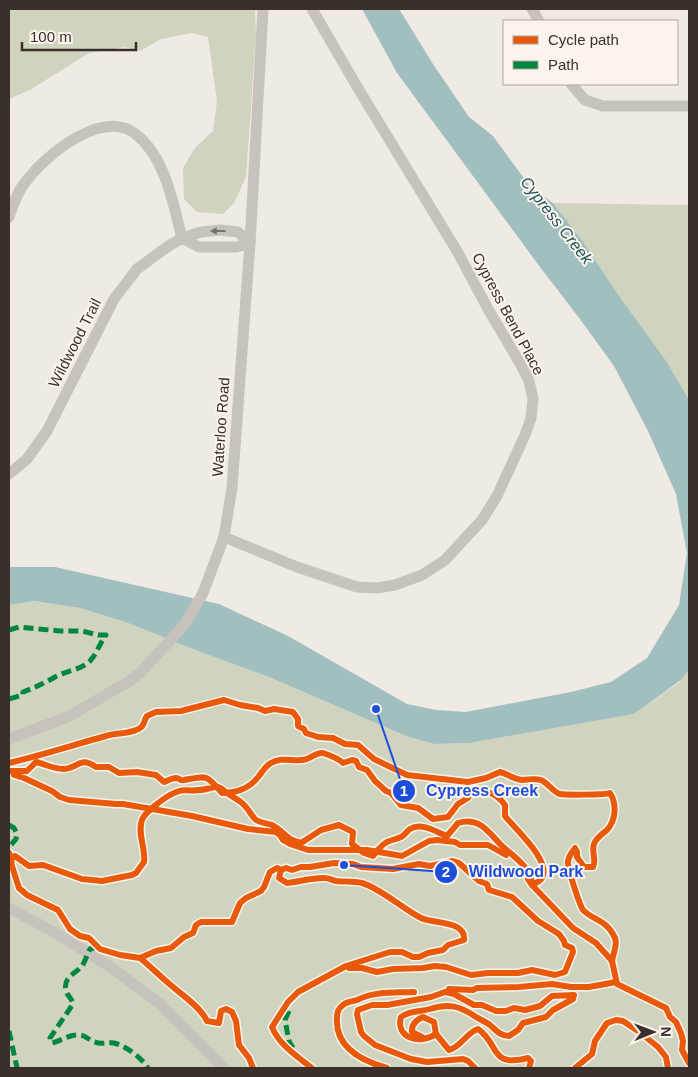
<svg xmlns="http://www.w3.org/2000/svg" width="698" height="1077" font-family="Arial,sans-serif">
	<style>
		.green { fill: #d0d4bf }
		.water { fill: #a1bfbf }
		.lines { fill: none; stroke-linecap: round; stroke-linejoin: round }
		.minor { stroke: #c8c2bd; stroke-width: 11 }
		.quiet { stroke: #00873e; stroke-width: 5; stroke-dasharray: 10 5; stroke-linecap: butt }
		.cycleway-casing { stroke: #faf4ed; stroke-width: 9 }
		.cycleway { stroke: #e8590c; stroke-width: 6 }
		.oneway { fill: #79716d }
		.labels { text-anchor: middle; stroke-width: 4; stroke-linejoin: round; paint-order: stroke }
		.street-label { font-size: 15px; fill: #392f2b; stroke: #faf4ed }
		.water-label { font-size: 16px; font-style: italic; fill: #21565a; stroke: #faf4ed }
		.leader { fill: none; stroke: #1d4ed8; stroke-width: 2 }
		.callout-dot { fill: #1d4ed8; stroke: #faf4ed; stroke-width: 2 }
		.mark-label { font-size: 15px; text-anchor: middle; font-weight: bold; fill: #fff }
		.callout-label { font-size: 16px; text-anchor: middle; font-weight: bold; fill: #1d4ed8; stroke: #faf4ed; stroke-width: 4; stroke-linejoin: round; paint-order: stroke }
	</style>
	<rect width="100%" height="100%" fill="#efeae4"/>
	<g class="green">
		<path d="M9,9h246l1,25 -10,143 -12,26 -11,11 -26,-2 -13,-13 -1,-31 12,-20 18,-17 4,-30 -9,-64 -16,-4 -31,6 -21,12 -15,-4 -36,6 -59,37 -21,9z"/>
		<path d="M553,203l136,2v195c-21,-36 -45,-69 -69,-102 -22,-32 -44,-64 -67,-95z"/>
		<path d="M34,601l46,7 48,15 75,30 66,24 137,59 28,8 35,-1 165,-29 46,-32 9,-12v398h-680v-463z"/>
	</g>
	<path class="water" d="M362,9h37l34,55 36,53 24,19 38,52 22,15 30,39 36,54 47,65 23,39v270l-8,10 -47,34 -165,29 -35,1 -28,-8 -137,-59 -66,-24 -75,-30 -48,-15 -46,-7 -25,4v-38h46l164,37 69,32 119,68 29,6 30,2 105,-20 40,-10 36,-24 32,-53 8,-52 -11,-59 -28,-63 -34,-65 -34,-47 -40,-52 -143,-194z"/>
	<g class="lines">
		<g class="minor">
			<path d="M532,9l7,12"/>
			<path d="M571,84l14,16 18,6h86"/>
			<path d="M9,217c4,-12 9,-27 18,-37 20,-26 77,-73 110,-45 29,24 36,69 45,103"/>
			<path d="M9,474l18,-15 20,-28 67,-132 23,-30 30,-22 15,-9 19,-6 19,-2 18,2 12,11 -14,4h-37l-17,-9"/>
			<path d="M224,537l73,30 60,20 20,1 18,-3 27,-10 23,-15 37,-40 15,-24 28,-61 6,-17 2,-19 -4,-18 -8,-16 -33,-56 -31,-58 -101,-166 -44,-76"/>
			<path d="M9,739l61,-23 56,-33 14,-10 45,-49 18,-31 21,-56 8,-49 18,-245 13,-234"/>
			<path d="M9,908l45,24 55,34 51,38 64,64"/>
		</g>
		<g class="quiet">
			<path d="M9,630l10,-3 41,4h22l16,4h8c-6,8 -9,18 -16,26 -9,9 -25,10 -35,16 -11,6 -21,11 -32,15v3l-14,4"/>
			<path d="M9,825l5,3 3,6 -1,5 -7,8"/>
			<path d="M97,947l-7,2c-3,5 -5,14 -9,18 -6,7 -18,10 -15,23 1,6 6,8 7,14l-23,34v3l2,2c9,-2 16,-8 25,-8 8,-1 11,5 18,7 6,3 13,0 19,1 12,3 28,15 34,25"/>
			<path d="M289,1011l-4,9 4,21 4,7"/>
			<path d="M9,1031l8,37"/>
		</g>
		<g class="cycleway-casing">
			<g id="cycleway">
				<path d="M9,763c33,-8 64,-18 97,-27 10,-3 21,-2 30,-6 9,-3 7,-8 11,-14l9,-4 25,-1 43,-11 16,5 18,3 7,3 9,-2 19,3 5,7v7l6,3 2,4 12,4 15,1 12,6 13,1 16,14 33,16 61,7 18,-4 14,-6c8,2 13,7 22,8 6,0 13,-2 19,0 7,3 12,12 19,14 5,1 45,1 50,-1 7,11 6,27 -3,37 -5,4 -11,8 -13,14 -3,8 3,16 -1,23h-9l-7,-10v-5l-2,-4c-3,5 -7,8 -7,14 -1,5 12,44 15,48 11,11 23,9 32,28 3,7 -2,15 -3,23"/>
				<path d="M9,771h18l9,-9c9,2 17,7 27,7 16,0 16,-14 33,-2h13l10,6 18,-1 19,3 8,7c3,-1 8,-4 12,-4 7,1 1,3 8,2 23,-4 22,-6 38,13 15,0 27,-4 37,-17 4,-5 6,-10 12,-13 10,-6 20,-2 31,-3 8,0 13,-8 21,-7 6,2 16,6 20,10l9,-3 4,1 3,6 8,3 8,11 11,10 5,2 10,12 17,3 15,11 15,-2 10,-13 10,-6 2,-4c16,-3 24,-4 35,11v11c9,12 47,45 37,62 -2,4 -7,5 -10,7 -1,-18 -18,-28 -30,-39 -13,-13 -22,-30 -44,-23l-11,13c-11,-4 -25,-14 -37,-7 -3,2 -5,6 -9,8 -4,2 -10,3 -14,5 -7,4 -10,9 -14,14l-9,-3 -12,-9 1,-12 -14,-7 -18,5 -20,13c-16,-4 -16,-11 -29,-18 -5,-2 -13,-2 -17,-6 -5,-5 -7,-11 -12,-15 -5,-5 -11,-7 -16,-11 -3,-2 -5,-5 -9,-6 -6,0 -13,3 -19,3 -16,2 -13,-3 -29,5 -7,4 -26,18 -28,25 -5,13 4,29 2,42l-8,11 -4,2 -30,6 -20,-2 -39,-14 -14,1 -14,-10 -6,3"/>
				<path d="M14,775l10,3 28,13 8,6 9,3 47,4h7l69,12 56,13 28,3 4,3 3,5 7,4 18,6h59l35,6 27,-15 8,-1 18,2 5,3h28l18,10"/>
				<path d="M9,853c4,6 1,10 4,16 2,7 4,13 6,19l8,7 31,15 12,19 10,7 9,2 11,11 20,6 20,3 16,-7 15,-3 13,-11 9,-4 3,-8 5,-3h31l8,-19 6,-5 15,-7 3,-4 6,-15 7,-4 4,2 -2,8 8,5c11,-1 27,-6 38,-5 3,0 7,2 11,3 8,1 17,0 26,2 18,5 41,26 59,35 12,6 45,2 43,22l-16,5 -5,5 -15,3 -9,4h-6l-11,-5h-12l-44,14 -48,26 -10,10 -16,25c7,18 26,30 40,41"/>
				<path d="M281,870l5,-2 6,2 9,-3h9l24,-4 19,1 8,3 32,2 26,-5 11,2 23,-5 6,2 20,18 8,3 2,6 23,7 26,24 21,13 5,7 1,4 7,3 1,4 -8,20 -10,3 -23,-5 -14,3h-30l-17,2 -25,-8 -11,-1 -12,2 -30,1 -16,3 -15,-4h-13"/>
				<path d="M528,879l4,6 41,43 23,15 16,18 5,23 49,24 4,9 6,5 5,11 2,8 -1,9 7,13"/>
				<path d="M140,958c11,9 22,20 33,29 10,8 29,22 34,34l12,2 2,-12 5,-2 6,3 4,9 3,24 10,13 4,10"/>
				<path d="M449,989l24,1 4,-2 42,-1 33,-3 19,3h18l27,-5"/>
				<path d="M436,1034c-16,11 -41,4 -35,-17 9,-7 19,-5 29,-8 19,-6 30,-3 46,8 5,3 10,5 14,8 6,5 10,11 19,11l9,-6 5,-7 23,-6 7,-7 20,-11 1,-4 -22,1 -12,10 -15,4 -11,-2 -8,3h-10l-14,-6h-8l-20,-11 -9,-2 -14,5 -44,8h-15l-14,5 -1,4 4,18 3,4 11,9 36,14 16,3 36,-3 5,2 7,7"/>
				<path d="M422,1037l-10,-5c-1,-8 4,-12 11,-15l11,5 2,12 13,16c12,-3 17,-17 29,-21 22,15 11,39 50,29l3,3 -2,7"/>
				<path d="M387,1068c-25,-7 -52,-21 -50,-50 0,-6 1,-9 6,-13 4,-4 9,-3 14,-5 18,-9 37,-7 57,-8"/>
				<path d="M575,1068l17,-14 3,-13 12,-18 9,-3 7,1 15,10 20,16 8,10 2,11"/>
			</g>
		</g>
		<use href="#cycleway" class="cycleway"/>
	</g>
	<defs><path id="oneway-solid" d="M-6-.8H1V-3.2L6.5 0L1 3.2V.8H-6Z" transform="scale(1.25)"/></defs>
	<use class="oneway" href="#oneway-solid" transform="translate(218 231) rotate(180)"/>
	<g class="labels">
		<g class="street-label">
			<text transform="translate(508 314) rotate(62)" y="5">Cypress Bend Place</text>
			<text transform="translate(75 343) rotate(-63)" y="5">Wildwood Trail</text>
			<text transform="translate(221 427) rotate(-86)" y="5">Waterloo Road</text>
		</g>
		<g class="water-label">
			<text transform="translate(557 220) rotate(52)" y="6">Cypress Creek</text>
		</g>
	</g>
	<path class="leader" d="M376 709L404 791M344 865L446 872"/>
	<g class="callout-dot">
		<circle cx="376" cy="709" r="5"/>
		<circle cx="344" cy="865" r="5"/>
		<circle cx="404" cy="791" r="12"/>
		<circle cx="446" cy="872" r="12"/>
	</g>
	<g class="mark-label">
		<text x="404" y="796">1</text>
		<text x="446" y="877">2</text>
	</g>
	<g class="callout-label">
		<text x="482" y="796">Cypress Creek</text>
		<text x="526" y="877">Wildwood Park</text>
	</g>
	<rect width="698" height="1077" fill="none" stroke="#392f2b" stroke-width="20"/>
	<rect x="503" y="20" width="175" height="65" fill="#faf4ed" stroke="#ada59f"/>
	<rect x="513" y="36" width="25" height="8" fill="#e8590c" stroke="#ada59f"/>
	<text x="548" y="45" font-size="15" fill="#392f2b">Cycle path</text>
	<rect x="513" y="61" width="25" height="8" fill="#00873e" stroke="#ada59f"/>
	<text x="548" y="70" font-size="15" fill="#392f2b">Path</text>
	<g transform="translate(653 1032) rotate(89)" stroke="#faf4ed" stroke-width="4" paint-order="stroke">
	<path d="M0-4L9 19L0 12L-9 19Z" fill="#392f2b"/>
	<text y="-8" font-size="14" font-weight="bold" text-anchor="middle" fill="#392f2b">N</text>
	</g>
	<path d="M22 42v8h114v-8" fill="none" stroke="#392f2b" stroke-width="2.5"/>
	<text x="30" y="42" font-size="15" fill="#392f2b" stroke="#faf4ed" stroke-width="4" paint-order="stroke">100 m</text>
</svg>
